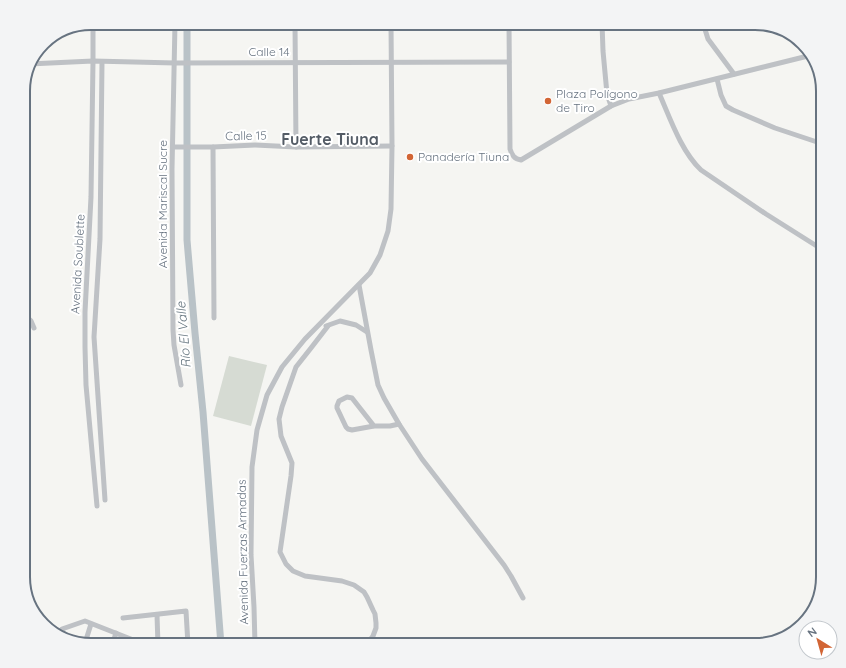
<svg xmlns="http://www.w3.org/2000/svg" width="846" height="668" font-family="Quicksand,sans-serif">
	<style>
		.green { fill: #d6dbd3 }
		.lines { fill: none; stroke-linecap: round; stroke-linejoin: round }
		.river { stroke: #b9c2c7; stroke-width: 7 }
		.minor { stroke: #bec1c5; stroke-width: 5 }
		.poi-dot { fill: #d26535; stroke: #fff; stroke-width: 1.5 }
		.labels { text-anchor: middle; stroke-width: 4; stroke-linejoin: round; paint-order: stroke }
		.street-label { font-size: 12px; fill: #677380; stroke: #fff }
		.poi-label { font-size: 12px; fill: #677380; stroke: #fff; text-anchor: start }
		.water-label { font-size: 13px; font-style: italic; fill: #63737d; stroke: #fff }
		.district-label { font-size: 16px; font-weight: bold; fill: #545c66; stroke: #fff }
		.rim { fill: none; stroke: #677380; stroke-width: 2 }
	</style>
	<rect width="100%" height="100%" fill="#f5f5f2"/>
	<path class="green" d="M229,356l38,9 -16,61 -38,-10z"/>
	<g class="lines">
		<path class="river" d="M187,23v217l8,93 8,79 18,233"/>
		<g class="minor">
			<path d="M93,23v38l-2,136 -6,115v35l1,38 11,121"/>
			<path d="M175,23l-3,146 1,161 1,15 7,40"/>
			<path d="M295,23l1,124"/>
			<path d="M509,23l1,126c2,6 4,10 11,11l90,-54 18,-7 30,-6 153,-38"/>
			<path d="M602,23l1,28 4,43 4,12"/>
			<path d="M703,23l5,16 26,35"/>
			<path d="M102,62l-2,177 -6,98 11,163"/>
			<path d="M29,64l64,-3 82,2 334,-1"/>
			<path d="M717,79l4,16 5,11 7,4 42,18 48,16"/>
			<path d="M659,93c11,25 22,58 42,77l65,44 57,36"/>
			<path d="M173,147h40l42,-2 41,2 96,-1"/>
			<path d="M213,147l1,171"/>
			<path d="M359,285l12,65 7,35 6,13 15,26 23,35 82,106 7,11 12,22"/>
			<path d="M23,314l8,7 3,7"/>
			<path d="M326,326l14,-5 16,4 11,7"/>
			<path d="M328,326l-17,22 -15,19 -14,40 -3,12 2,17 11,27 -1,13 -11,76 6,12 7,7 12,5 37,5 12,4 10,7 3,5 6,13 2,4 1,9v5l-3,8 -7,9"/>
			<path d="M374,426l-22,-28 -5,-1 -8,4 -2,5v2l9,19 2,2 4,1 22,-4h16l9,-2"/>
			<path d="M157,615l1,30"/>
			<path d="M123,618l63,-7 2,34"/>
			<path d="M64,635l-2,-6 23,-8 61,24"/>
			<path d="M85,643l6,-19"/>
			<path d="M112,645l4,-12"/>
			<path d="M255,645l-1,-38 -3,-52 1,-88 5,-37 10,-35 15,-28 23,-28 65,-66 10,-18 8,-24 3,-22 1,-63 -1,-123"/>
		</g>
	</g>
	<g class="poi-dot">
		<circle cx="548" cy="101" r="4"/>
		<circle cx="410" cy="157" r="4"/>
	</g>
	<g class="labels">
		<g class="street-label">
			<text x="269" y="56">Calle 14</text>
			<text transform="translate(246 136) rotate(-1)" y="4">Calle 15</text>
			<text transform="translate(163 204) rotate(-90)" y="4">Avenida Mariscal Sucre</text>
			<text transform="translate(78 264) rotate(-87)" y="4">Avenida Soublette</text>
			<text transform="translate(243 552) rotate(-91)" y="4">Avenida Fuerzas Armadas</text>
		</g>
		<g class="poi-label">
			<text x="556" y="98">Plaza Polígono<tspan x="556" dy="14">de Tiro</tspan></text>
			<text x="418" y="161">Panadería Tiuna</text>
		</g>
		<g class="water-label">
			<text transform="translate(183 335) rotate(-95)" y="5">Río El Valle</text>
		</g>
		<g class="district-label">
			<text x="330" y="145">Fuerte Tiuna</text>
		</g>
	</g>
	<path d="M0 0H846V668H0ZM91 30H755A61 61 0 0 1 816 91V577A61 61 0 0 1 755 638H91A61 61 0 0 1 30 577V91A61 61 0 0 1 91 30Z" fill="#f3f4f5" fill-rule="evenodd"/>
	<path class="rim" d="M91 30H755A61 61 0 0 1 816 91V577A61 61 0 0 1 755 638H91A61 61 0 0 1 30 577V91A61 61 0 0 1 91 30Z"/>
	<g transform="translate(818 640) rotate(323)"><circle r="19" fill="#ffffff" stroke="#c2c7cc"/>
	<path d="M0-3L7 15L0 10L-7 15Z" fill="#d26535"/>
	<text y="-6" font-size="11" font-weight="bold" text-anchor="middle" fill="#677380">N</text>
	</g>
</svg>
